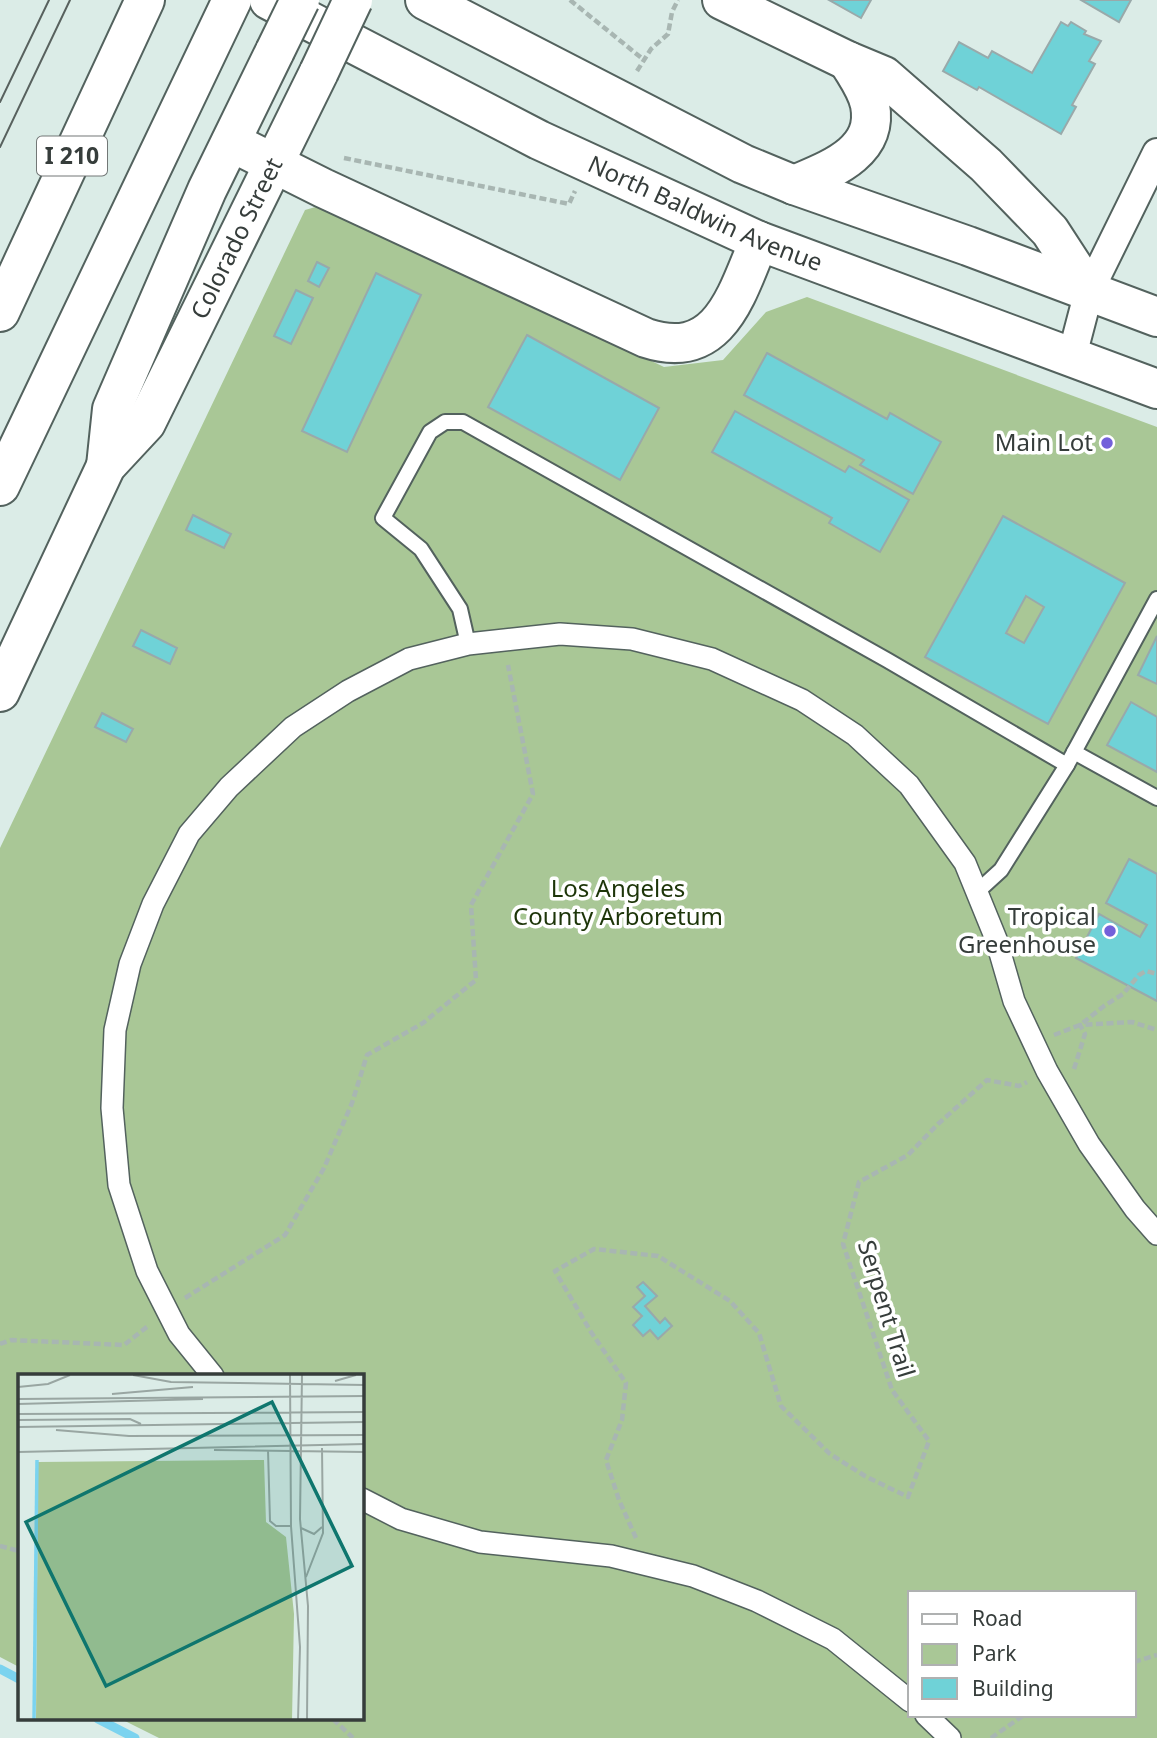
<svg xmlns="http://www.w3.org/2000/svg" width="1157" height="1738" font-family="'Noto Sans',sans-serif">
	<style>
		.green { fill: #a9c796; fill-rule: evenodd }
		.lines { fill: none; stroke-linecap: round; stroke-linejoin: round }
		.stream { stroke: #7bd3ef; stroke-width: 9 }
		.building { fill: #6fd2d7; stroke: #99a9aa; stroke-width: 2; fill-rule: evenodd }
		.service-casing { stroke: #53625e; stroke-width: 18 }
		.pedestrian-casing { stroke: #53625e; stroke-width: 24 }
		.minor-casing { stroke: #53625e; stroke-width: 32 }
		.secondary-casing { stroke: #53625e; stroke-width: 42 }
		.primary-casing { stroke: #53625e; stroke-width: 42 }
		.motorway-casing { stroke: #53625e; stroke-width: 42 }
		.path { stroke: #a8b6b2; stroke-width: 4.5; stroke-dasharray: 7 3.5; stroke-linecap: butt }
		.service { stroke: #fff; stroke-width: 14 }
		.pedestrian { stroke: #fff; stroke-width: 21 }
		.minor { stroke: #fff; stroke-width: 28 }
		.secondary { stroke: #fff; stroke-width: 38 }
		.primary { stroke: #fff; stroke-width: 38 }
		.motorway { stroke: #fff; stroke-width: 38 }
		.tram { stroke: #58615e; stroke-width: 2 }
		.primary-bridge-casing { stroke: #53625e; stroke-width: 42; stroke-linecap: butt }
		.primary-bridge { stroke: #fff; stroke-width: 38 }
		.poi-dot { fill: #7360da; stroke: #fff; stroke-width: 2.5 }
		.labels { text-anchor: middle; stroke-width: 7; stroke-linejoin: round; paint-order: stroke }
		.shield { fill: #fff; stroke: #727776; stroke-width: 2 }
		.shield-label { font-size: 23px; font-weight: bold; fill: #363d3b }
		.street-label { font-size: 24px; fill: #363d3b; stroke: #fff }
		.poi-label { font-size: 24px; fill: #363d3b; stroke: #fff; text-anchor: end }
		.park-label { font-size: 24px; fill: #1d3509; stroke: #fff }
		.inset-river { fill: none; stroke: #7bd3ef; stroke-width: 3.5 }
		.inset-road { fill: none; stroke: #99a6a2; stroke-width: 2 }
		.view { fill: #0f766e; fill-opacity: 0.15; stroke: #0f766e; stroke-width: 3.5 }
		.inset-edge { fill: none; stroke: #363d3b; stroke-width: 3.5 }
	</style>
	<rect width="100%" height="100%" fill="#dbece7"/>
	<path class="green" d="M326,204l338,163 59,-7 43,-48 41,-15 350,130v1311h-998l-38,-19h241v-343h-343v291l-19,-10v-809l305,-638zM910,1593h224v122h-224z"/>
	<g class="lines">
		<g class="stream">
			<path d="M0,1669l19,10"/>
			<path d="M98,1719l37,19"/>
		</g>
	</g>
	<g class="building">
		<path d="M829,0h42l-10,18z"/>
		<path d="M1081,0h50l-12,22z"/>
		<path d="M1061,22l7,4 3,-4 15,9 -2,3 17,7 -12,20 6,3 -23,41 4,2 -15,27 -82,-47 -2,3 -34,-19 16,-29 29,16 4,-7 40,22z"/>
		<path d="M317,262l12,6 -10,19 -11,-6z"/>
		<path d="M376,273l45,22 -74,157 -45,-21z"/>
		<path d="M296,290l17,8 -22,46 -17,-8z"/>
		<path d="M527,335l132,73 -39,72 -132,-73z"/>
		<path d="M767,353l120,66 3,-6 51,29 -28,52 -53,-29 4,-5 -120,-65z"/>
		<path d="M735,411l110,61 4,-6 60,34 -29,52 -51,-29 3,-5 -120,-66z"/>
		<path d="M193,515l38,19 -7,14 -38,-18z"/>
		<path d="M1003,516l122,67 -77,141 -123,-67zM1026,596l18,11 -20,36 -18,-10z"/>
		<path d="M141,630l36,18 -7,16 -37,-18z"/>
		<path d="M1157,636v48l-19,-9z"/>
		<path d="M1131,702l26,15v55l-50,-27z"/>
		<path d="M102,713l31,16 -7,13 -31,-15z"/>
		<path d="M1129,859l28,15v127l-81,-43 23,-44 41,23 7,-12 -41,-22z"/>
		<path d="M643,1282l14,14 -12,10 15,17 5,-5 7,8 -14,13 -8,-9 -7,6 -10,-11 9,-9 -9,-9 12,-11 -8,-9z"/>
	</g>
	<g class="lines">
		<g class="service-casing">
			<g id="service">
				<path d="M468,644l-8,-35 -39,-60 -38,-31 47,-86 15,-10h18l424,238 180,105"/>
				<path d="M1074,752l83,46"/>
				<path d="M978,891l23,-21 66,-105 90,-166"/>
			</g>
		</g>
		<g class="pedestrian-casing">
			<g id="pedestrian">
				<path d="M213,1376l-34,-42 -32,-63 -28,-86 -7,-77 3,-78 15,-66 23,-60 36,-70 40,-47 64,-60 55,-36 61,-32 59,-15 92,-10 72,5 80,20 90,41 53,35 54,50 56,78 31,76 18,62 33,70 42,73 46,65 22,25"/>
				<path d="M362,1499l39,20 79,23 131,14 82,20 64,25 76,38 77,62"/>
				<path d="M926,1715l24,23"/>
			</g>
		</g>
		<g class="minor-casing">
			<path id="minor" d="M1072,356l17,-65 68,-138"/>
		</g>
		<g class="secondary-casing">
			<g id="secondary">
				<path id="s1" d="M269,0l270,140 220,101 398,148"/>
				<path d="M425,0l318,164 51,21 174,61 189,71"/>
				<path d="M722,0l126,61 36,15 102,89 64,66 39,60"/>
				<path d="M231,142l92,46 323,150c73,24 90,-42 113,-97"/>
				<path d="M794,185c35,-15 85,-32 76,-80 -3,-16 -14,-30 -22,-44"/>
			</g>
		</g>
		<g class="primary-casing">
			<g id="primary">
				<path d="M106,466l6,-57 95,-219 68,-139"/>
				<path id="s2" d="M0,692l106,-226 40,-43 173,-351"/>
			</g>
		</g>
		<g class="motorway-casing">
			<g id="motorway">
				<path d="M0,312l145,-312"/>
				<path d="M0,486l232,-486"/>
			</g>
		</g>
		<g class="path">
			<path d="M570,0l74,60"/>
			<path d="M637,71l14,-22 17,-15 4,-22 6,-12"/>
			<path d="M344,158l225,46 6,-13"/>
			<path d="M1054,1035l26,-10 24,-19 19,-12 16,-19 7,-4 11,3"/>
			<path d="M1074,1069l11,-35 -5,-9 52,-3 25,8"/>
			<path d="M185,1298l100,-63 39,-67 28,-65 15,-48 56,-32 53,-43 -5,-75 62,-111 -25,-129"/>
			<path d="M0,1344l11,-4 113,5 24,-19"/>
			<path d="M636,1538l-17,-38 -13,-40 16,-40 4,-37 -35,-51 -36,-61 39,-22 64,7 72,45 29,32 22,73 49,48 35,22 43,21 21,-56 -37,-51 -49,-146 16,-62 49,-27 30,-31 49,-44 32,6 8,-4"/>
			<path d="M0,1546l19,5"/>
			<path d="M1134,1662l23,-7"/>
			<path d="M333,1719l20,19"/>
			<path d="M991,1738l33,-23"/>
		</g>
		<use href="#service" class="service"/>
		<use href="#pedestrian" class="pedestrian"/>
		<use href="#minor" class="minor"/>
		<use href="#secondary" class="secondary"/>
		<use href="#primary" class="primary"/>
		<use href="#motorway" class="motorway"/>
		<g class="tram">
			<path d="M0,102l49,-102"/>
			<path d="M0,147l70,-147"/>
		</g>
		<g class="primary-bridge-casing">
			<g id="primary-bridge">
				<path d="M275,51l25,-51"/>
				<path d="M319,72l34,-72"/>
			</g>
		</g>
		<use href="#primary-bridge" class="primary-bridge"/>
	</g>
	<g class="poi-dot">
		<circle cx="1107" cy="443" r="7"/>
		<circle cx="1110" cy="931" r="7"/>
	</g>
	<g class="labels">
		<rect class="shield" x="37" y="136.5" width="70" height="39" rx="5"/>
		<g class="shield-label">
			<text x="72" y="164">I 210</text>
		</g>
		<g class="street-label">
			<text dy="8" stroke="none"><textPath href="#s1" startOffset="486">North Baldwin Avenue</textPath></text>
			<text dy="8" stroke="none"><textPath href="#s2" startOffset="514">Colorado Street</textPath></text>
			<text transform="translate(886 1309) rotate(73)" y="8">Serpent Trail</text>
		</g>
		<g class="poi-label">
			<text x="1093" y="451">Main Lot</text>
			<text x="1096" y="925">Tropical<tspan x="1096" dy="28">Greenhouse</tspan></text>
		</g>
		<g class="park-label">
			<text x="618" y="897">Los Angeles<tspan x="618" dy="28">County Arboretum</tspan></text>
		</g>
	</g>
	<g transform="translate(18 1374)">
		<rect width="346" height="346" fill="#dbece7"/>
		<path d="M246,86l2,62 20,15 8,77 -2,106h-256l2,-258z" fill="#a9c796"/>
		<path class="inset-river" d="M16,346l3,-260"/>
		<path class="inset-road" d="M115,1l38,7 194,3M272,1l1,151 9,121 -2,73M284,1l-2,144 8,87 -1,114M317,7l21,-6M0,13l30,-3 22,-9M94,20l81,-7M0,25l347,-3M0,30l185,-5M0,40l347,-2M0,46l112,-1 11,5M0,53l347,-5M38,56l73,6 236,-1M196,76l151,2M250,76l2,71 6,5h15M0,78l347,-8M283,154l13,6 8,-7M288,203l17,-44 -1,-85"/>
		<path class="view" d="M254,28l80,164 -246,120 -80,-164z"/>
		<rect width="346" height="346" class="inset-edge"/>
	</g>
	<rect x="908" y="1591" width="228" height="126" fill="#ffffff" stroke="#afb1b1" stroke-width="2"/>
	<rect x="922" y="1614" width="35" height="10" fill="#ffffff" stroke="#afb1b1" stroke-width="2"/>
	<text x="972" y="1626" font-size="21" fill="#363d3b">Road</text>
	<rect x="922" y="1644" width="35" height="21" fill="#a9c796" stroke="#afb1b1" stroke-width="2"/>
	<text x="972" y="1661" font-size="21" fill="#363d3b">Park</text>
	<rect x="922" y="1678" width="35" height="21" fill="#6fd2d7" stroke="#afb1b1" stroke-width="2"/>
	<text x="972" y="1696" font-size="21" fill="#363d3b">Building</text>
</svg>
